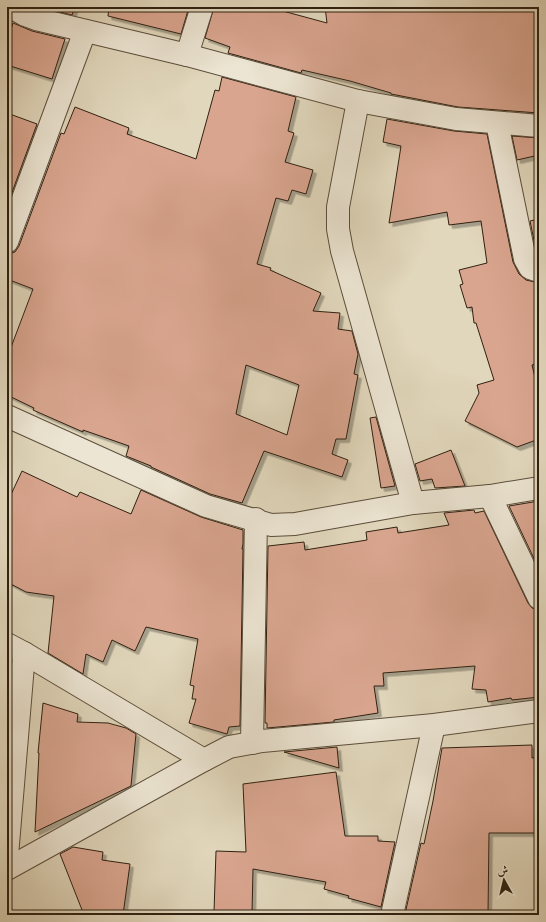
<svg xmlns="http://www.w3.org/2000/svg" width="546" height="922" font-family="'IM FELL French Canon',Amiri,serif">
	<style>
		.building { fill: #d9a58f; stroke: #2f2011; fill-rule: evenodd; filter: url(#shadow) }
		.lines { fill: none; stroke-linecap: round; stroke-linejoin: round }
		.minor-casing { stroke: #5c4e3c; stroke-width: 24 }
		.minor { stroke: #ece5d3; stroke-width: 22 }
	</style>
	<defs>
		<filter id="shadow"><feDropShadow dx="3.5" dy="3.5" stdDeviation="0" flood-color="#0004"/></filter>
	</defs>
	<rect width="100%" height="100%" fill="#e1d7bc"/>
	<filter id="stains"><feTurbulence type="fractalNoise" baseFrequency=".005" numOctaves="4"/><feColorMatrix values="0 0 0 0 .2 0 0 0 0 .09 0 0 0 0 .02 0 0 0 .5 -.17"/></filter>
	<radialGradient id="worn" r=".72"><stop offset=".6" stop-color="#630" stop-opacity="0"/><stop offset="1" stop-color="#630" stop-opacity=".3"/></radialGradient>
	<g class="building">
		<path d="M40,7h35l-3,8z"/>
		<path d="M109,7h80l-8,27 -73,-18z"/>
		<path d="M214,7h54l59,16 -2,-16h168v3l46,1v102l-81,-6 -67,-13v-1l-41,-12 -48,-11 -1,3 -73,-20 2,-6 -25,-9z"/>
		<path d="M13,23l19,8 33,8 -13,40 -45,-14v-23z"/>
		<path d="M222,77l74,20 -8,34 6,2 -9,29 28,8 -7,24 -14,-4 -4,11 -12,-3 -19,66 14,4 -1,2 51,23 -8,18 27,2 -2,16 14,2 6,23 -4,20 4,1 -12,64h-10l-4,15 16,6 -6,17 -78,-26 -22,52 -32,-9 -59,-27v-1l-25,-10 3,-10 -46,-16v2l-50,-22 1,-2 -27,-13v-37l26,-69 -26,-10v-25l8,-2 4,-6 42,-113 3,1 11,-27 54,21 -2,6 69,25 19,-69 4,1zM246,365l53,20 -12,50 -51,-21z"/>
		<path d="M7,113l30,11 -30,82z"/>
		<path d="M387,119l67,12 33,3 26,128 6,12 7,6 13,3v80l-7,2 7,29v45l-22,8 -52,-26 14,-28 -2,-8 17,-5 -18,-57h-2l-2,-16 -5,1 -7,-23 3,-1 -4,-14 28,-7 -6,-42 -32,4 -2,-13 -58,11 12,-77 -18,-4z"/>
		<path d="M512,136l27,2v17l-22,5z"/>
		<path d="M539,219v39l-2,-3 -7,-34z"/>
		<path d="M376,417l19,69 -14,2 -11,-70z"/>
		<path d="M451,450l14,36 -30,2 -3,-9 -12,2 -5,-17z"/>
		<path d="M22,471l55,26 3,-5 51,22 10,-24 60,27 42,13v14l-1,5h1l-3,177 -11,1 -2,7 -38,-11 7,-24h-4l2,-13 -4,-1 8,-46 -52,-12 -11,24 -23,-11 -9,22 -17,-8 -3,20 -35,-21 6,-57 -28,-4 -19,-10v-79z"/>
		<path d="M539,501v68l-30,-63z"/>
		<path d="M474,510l1,3 9,-2 44,92 4,5 7,2v87l-27,3 -1,-2 -23,4 -2,-12 -14,-1 3,-23 -92,7 1,13h-10l4,27 -44,7v2l-67,6v-5h-2l3,-177 36,-4 1,8 62,-10 -1,-8 31,-5 1,6 51,-8 -5,-12z"/>
		<path d="M43,703l35,11 -1,8 31,1 18,5 10,6 -5,52 -96,46 4,-79h-1z"/>
		<path d="M532,745v13l7,-1v76h-50l-1,82h-78l-5,-1 16,-71 3,1 9,-43 9,-53z"/>
		<path d="M337,747l2,21 -55,-16z"/>
		<path d="M336,772l9,64h33v5l17,1 -14,65 -33,-9 1,-2 -25,-7 2,-7 -73,-13 -1,44 -38,-1 2,-61 30,1 -3,-68z"/>
		<path d="M73,847l30,5 -1,8 28,4 -7,51h-39l-24,-61z"/>
	</g>
	<g class="lines">
		<g class="minor-casing">
			<g id="minor">
				<path d="M11,7l14,8 11,4 151,36 171,46 98,18 83,7"/>
				<path d="M187,55l15,-48"/>
				<path d="M358,101l-20,106v22l4,22 71,252"/>
				<path d="M497,123l28,136 5,9 9,3"/>
				<path d="M7,242l78,-211"/>
				<path d="M7,416l199,90 65,19 24,-1 118,-21 77,-7 49,-8"/>
				<path d="M490,496l49,102"/>
				<path d="M7,644l17,9 180,107 25,-13 33,-6 172,-16 105,-14"/>
				<path d="M252,743l4,-224"/>
				<path d="M7,856l17,-203"/>
				<path d="M7,869l197,-109"/>
				<path d="M392,915l42,-190"/>
			</g>
		</g>
		<use href="#minor" class="minor"/>
	</g>
	<rect width="546" height="922" fill="none" stroke="#e1d7bc" stroke-width="24"/>
	<rect x="8" y="8" width="530" height="906" fill="none" stroke="#2f2011" stroke-width="2"/>
	<rect x="12" y="12" width="522" height="898" fill="none" stroke="#2f2011"/>
	<g transform="translate(504 880) rotate(352)" stroke="#ece5d3" stroke-width="3" paint-order="stroke">
	<path d="M0-3L7 15L0 10L-7 15Z" fill="#2f2011"/>
	<text y="-6" font-size="11" font-weight="bold" text-anchor="middle" fill="#2f2011">ش</text>
	</g>
	<rect width="100%" height="100%" filter="url(#stains)"/>
	<rect width="100%" height="100%" fill="url(#worn)"/>
</svg>
